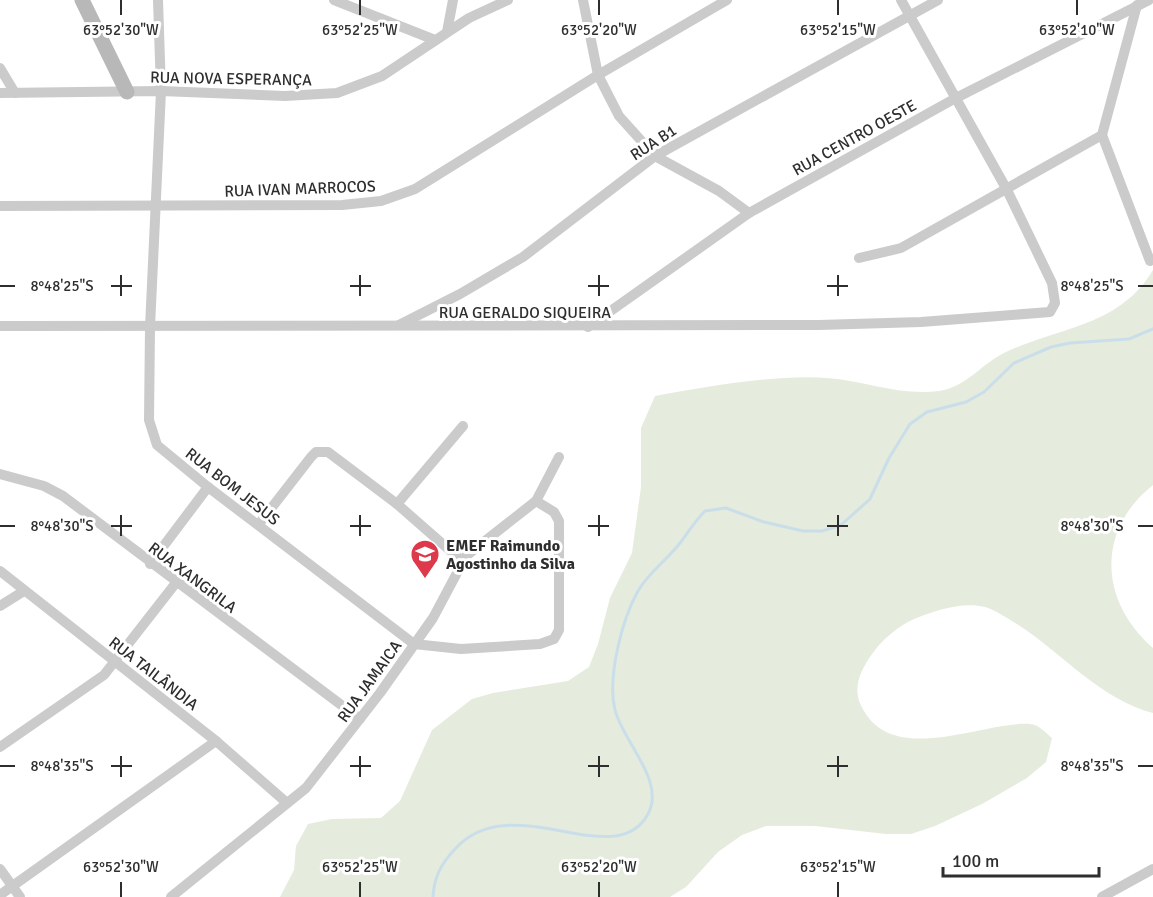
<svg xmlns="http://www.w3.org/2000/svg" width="1153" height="897" font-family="Signika,sans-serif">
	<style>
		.green { fill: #e5ebdd }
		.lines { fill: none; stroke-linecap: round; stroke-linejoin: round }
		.stream { stroke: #cadeea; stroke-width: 3 }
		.street { stroke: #cbcbcb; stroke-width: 10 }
		.secondary { stroke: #b8b8b8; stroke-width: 15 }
		.ticks { fill: none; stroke: #2e2e2e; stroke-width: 2 }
		.labels { text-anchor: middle; stroke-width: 6; stroke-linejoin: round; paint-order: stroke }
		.street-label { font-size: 16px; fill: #2e2e2e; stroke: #fff }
		.poi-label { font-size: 16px; font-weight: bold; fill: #2e2e2e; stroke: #fff; text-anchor: start }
		.ticks-label { font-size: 15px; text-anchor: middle; fill: #2e2e2e; stroke: #fff; stroke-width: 6; stroke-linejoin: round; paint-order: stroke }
	</style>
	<rect width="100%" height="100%" fill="#fff"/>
	<path class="green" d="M1153,270v215c-57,45 -54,116 0,163v65c-52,-13 -92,-61 -136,-89 -10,-6 -22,-14 -32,-17 -22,-6 -52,4 -71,12 -16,7 -32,21 -42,35 -13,19 -21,36 -8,57 32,55 119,10 166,13 8,0 16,9 22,14l-6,24 -19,16 -45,26 -47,22 -24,8h-25l-71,-8h-49l-24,9 -24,17 -32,35 -16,10h-390l14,-27 2,-24 12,-22 24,-5 49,-1 19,-17 32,-71 40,-31 21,-6 75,-12 21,-14 9,-23 12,-46 22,-45 9,-66v-59l14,-32c49,-9 122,-22 172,-18 39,3 72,18 112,13 28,-4 43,-28 67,-39 54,-25 114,-26 147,-82z"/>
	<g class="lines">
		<path class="stream" d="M433,897c1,-20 8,-33 22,-48 56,-63 160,26 193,-35 18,-33 -25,-72 -33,-104 -8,-32 7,-91 23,-119 11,-19 29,-31 42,-48 9,-12 15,-22 25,-32l21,-3 38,14 39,9h19l19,-6 29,-26 19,-41 21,-34 17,-12 39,-10 18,-10 30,-29 37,-16 19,-4 59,-4 24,-10"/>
		<g class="street">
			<path d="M158,0l3,91 -11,236 -1,93 8,25 51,42 206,157 47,5 79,-5 14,-5 5,-9v-109l-5,-9 -18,-11"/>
			<path d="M334,0l101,40"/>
			<path d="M583,0l15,75 21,41 36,40 64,35 30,22"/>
			<path d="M447,32l6,-32"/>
			<path d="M0,68l15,25"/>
			<path d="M0,93l161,-2 124,5 52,-3 45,-17 87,-58 39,-18"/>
			<path d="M1102,135l35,-130"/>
			<path d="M1102,135l48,126"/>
			<path d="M0,206l342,-1 39,-4 34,-12 183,-114 129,-75"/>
			<path d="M859,258l42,-10 201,-113"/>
			<path d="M399,325l61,-31 63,-37 132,-101 283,-156"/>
			<path d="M0,326l819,-1 102,-3 129,-10 5,-9 -3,-20 -45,-93 -106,-190"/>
			<path d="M588,327l161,-114 205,-114 195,-99"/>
			<path d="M0,474l44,12 19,10 297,223"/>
			<path d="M397,504l66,-78"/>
			<path d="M259,524l52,-67 5,-5h12l69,52 65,57"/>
			<path d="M150,564l58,-77"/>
			<path d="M0,571l216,170 71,62"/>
			<path d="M0,606l24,-15"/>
			<path d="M0,747l104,-72 71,-91"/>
			<path d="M0,869l20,28"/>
			<path d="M0,895l216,-154"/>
			<path d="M171,897l135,-109 74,-95 53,-75 33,-62 70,-55 23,-44"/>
			<path d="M1102,897l51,-28"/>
		</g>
		<path class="secondary" d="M82,0l45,92"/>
	</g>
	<path class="ticks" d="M121,0v15M360,0v15M599,0v15M838,0v15M1077,0v15M121,275v21M360,275v21M599,275v21M838,275v21M0,286h15M111,286h21M350,286h21M588,286h21M827,286h21M1138,286h15M121,515v21M360,515v21M599,515v21M838,515v21M0,526h15M111,526h21M350,526h21M588,526h21M827,526h21M1138,526h15M121,756v21M360,756v21M599,756v21M838,756v21M0,766h15M111,766h21M350,766h21M588,766h21M827,766h21M1138,766h15M121,882v15M360,882v15M599,882v15M838,882v15"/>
	<defs>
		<g id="school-pin" transform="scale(1.5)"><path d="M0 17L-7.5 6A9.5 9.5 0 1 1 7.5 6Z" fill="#dd394b" stroke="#fff"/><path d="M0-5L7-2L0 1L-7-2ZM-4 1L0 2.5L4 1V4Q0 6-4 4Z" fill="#fff"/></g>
	</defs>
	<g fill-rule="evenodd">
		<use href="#school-pin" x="425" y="554"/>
	</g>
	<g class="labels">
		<g class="street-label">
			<text transform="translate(231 78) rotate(1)" y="6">RUA NOVA ESPERANÇA</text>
			<text transform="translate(854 137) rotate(-29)" y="6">RUA CENTRO OESTE</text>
			<text transform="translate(653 142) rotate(-33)" y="6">RUA B1</text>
			<text transform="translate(300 188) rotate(-2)" y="6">RUA IVAN MARROCOS</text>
			<text x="525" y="318">RUA GERALDO SIQUEIRA</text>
			<text transform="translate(233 486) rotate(38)" y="6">RUA BOM JESUS</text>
			<text transform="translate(193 577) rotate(37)" y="6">RUA XANGRILA</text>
			<text transform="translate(154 673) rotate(38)" y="6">RUA TAILÂNDIA</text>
			<text transform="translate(369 681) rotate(-54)" y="6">RUA JAMAICA</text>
		</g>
		<g class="poi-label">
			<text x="446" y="551">EMEF Raimundo<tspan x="446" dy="18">Agostinho da Silva</tspan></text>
		</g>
	</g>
	<g class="ticks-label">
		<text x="121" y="35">63°52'30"W</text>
		<text x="360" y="35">63°52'25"W</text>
		<text x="599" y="35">63°52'20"W</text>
		<text x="838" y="35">63°52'15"W</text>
		<text x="1077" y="35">63°52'10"W</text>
		<text x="62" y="291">8°48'25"S</text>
		<text x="1092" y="291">8°48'25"S</text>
		<text x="62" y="531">8°48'30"S</text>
		<text x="1092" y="531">8°48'30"S</text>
		<text x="62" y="771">8°48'35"S</text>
		<text x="1092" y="771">8°48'35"S</text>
		<text x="121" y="872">63°52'30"W</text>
		<text x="360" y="872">63°52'25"W</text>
		<text x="599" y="872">63°52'20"W</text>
		<text x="838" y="872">63°52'15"W</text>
	</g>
	<path d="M943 867v9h156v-9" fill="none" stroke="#2e2e2e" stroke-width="3"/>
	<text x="952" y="867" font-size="18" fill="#2e2e2e" stroke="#ffffff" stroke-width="4.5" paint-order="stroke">100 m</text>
</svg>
